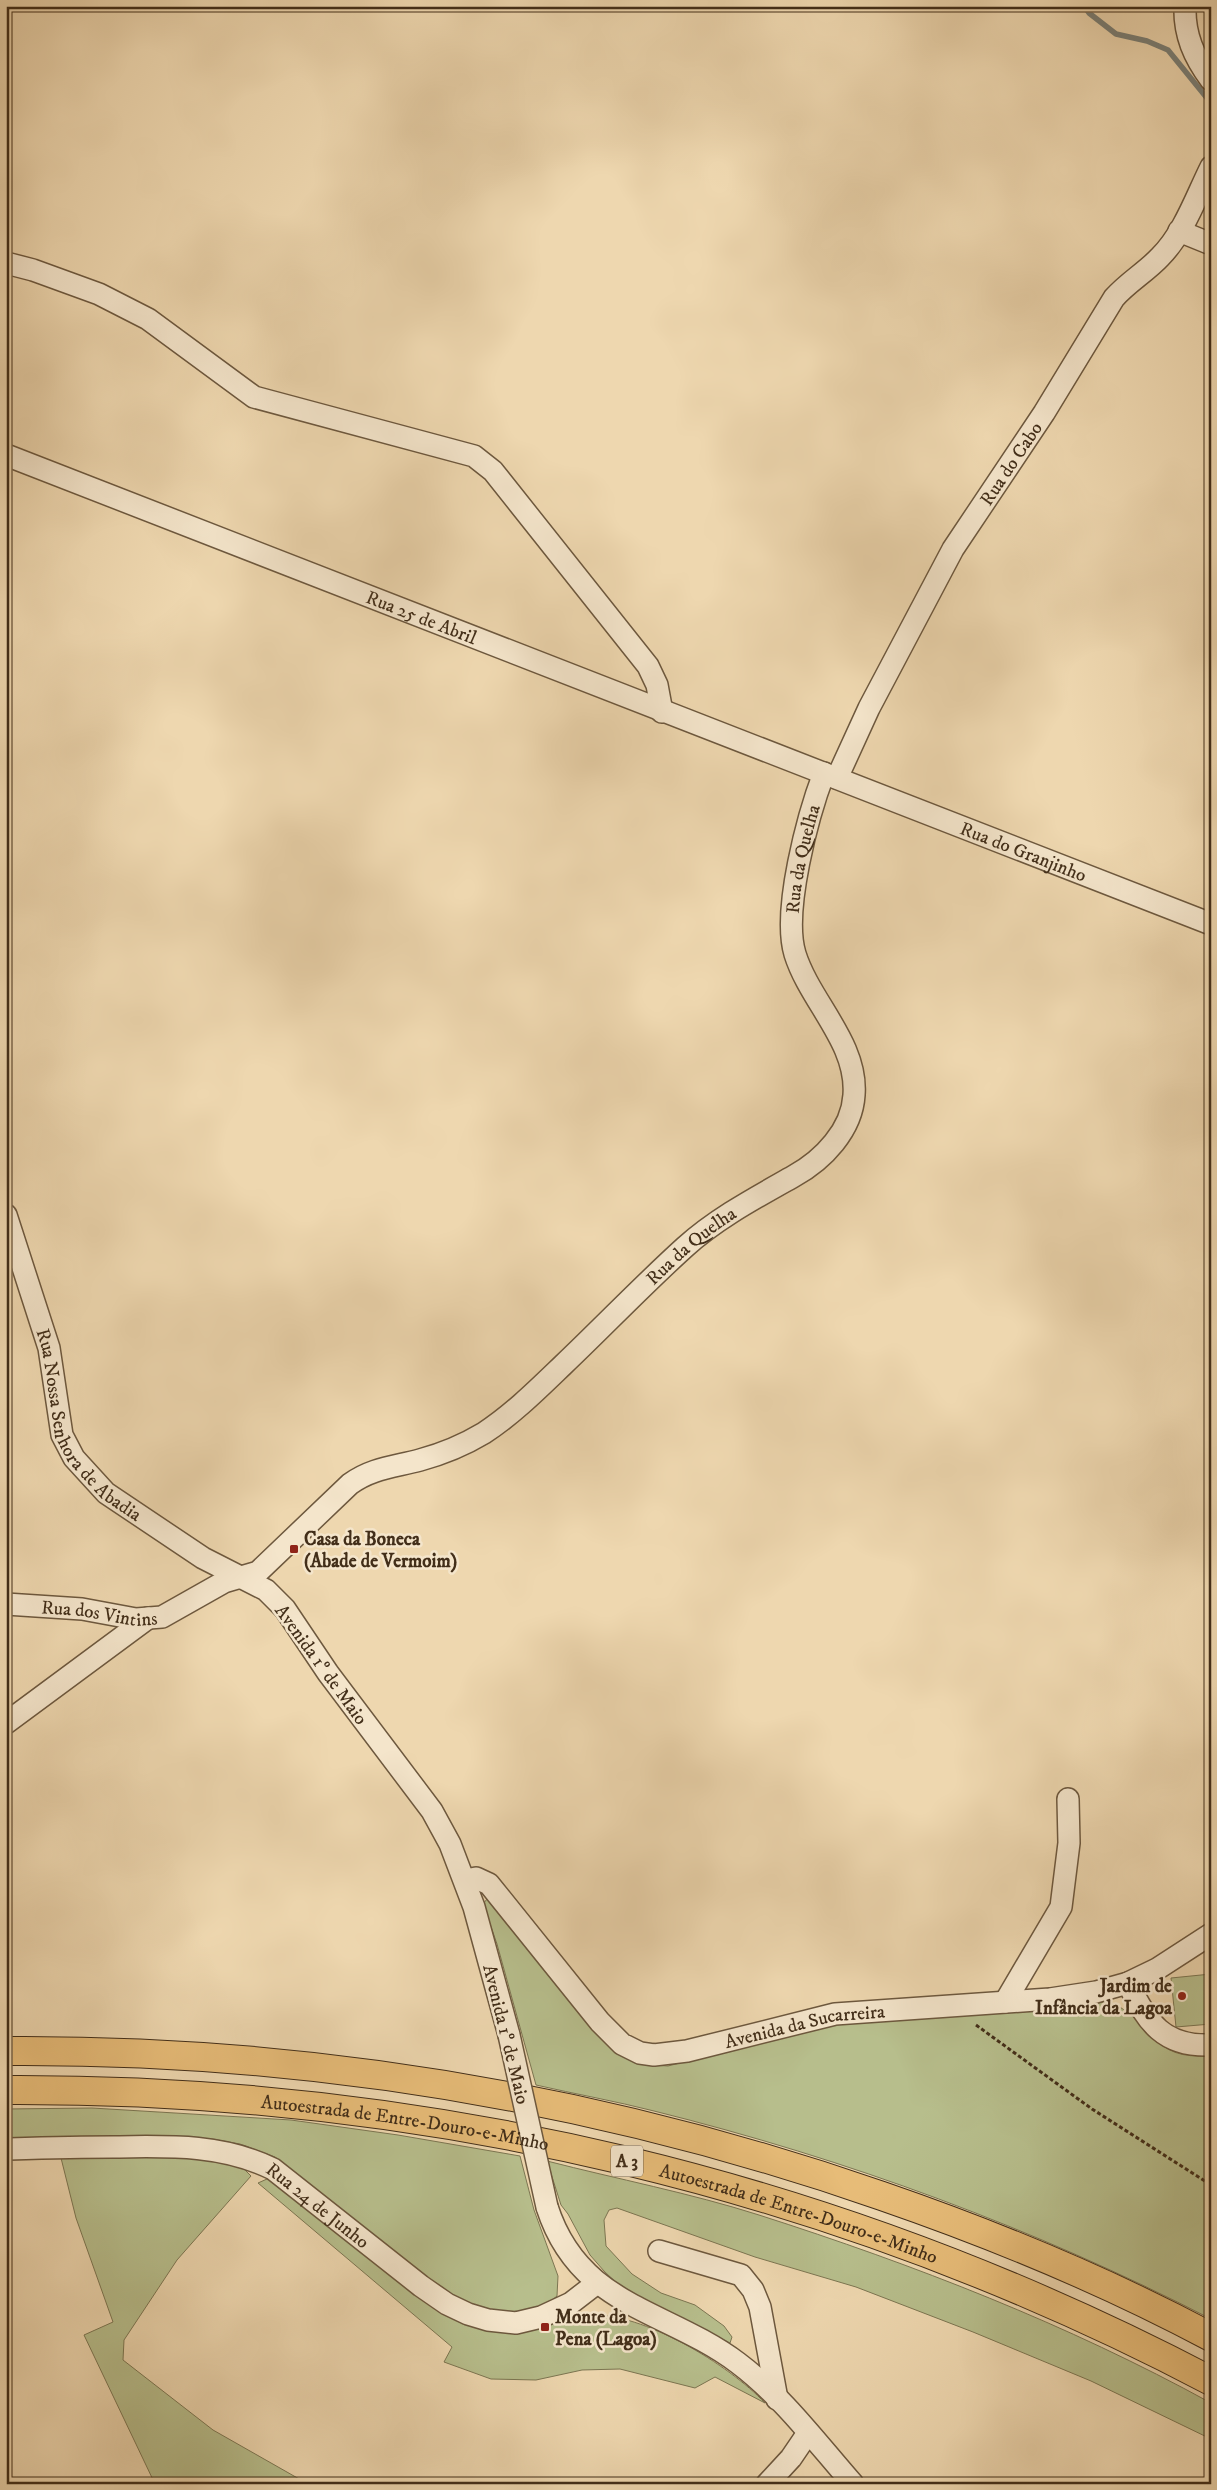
<svg xmlns="http://www.w3.org/2000/svg" width="1217" height="2490" font-family="'IM FELL DW Pica',serif">
	<style>
		.green { fill: #b7be8c; stroke: #7c7652 }
		.lines { fill: none; stroke-linecap: round; stroke-linejoin: round }
		.stream { stroke: #7a8078; stroke-width: 5.5 }
		.minor-casing { stroke: #6d583e; stroke-width: 24 }
		.highway-casing { stroke: #422e19; stroke-width: 30 }
		.path { stroke: #422e19; stroke-width: 3; stroke-dasharray: 4 2.5; stroke-linecap: butt }
		.minor { stroke: #f4e5cb; stroke-width: 21 }
		.highway { stroke: #e7bc78; stroke-width: 28 }
		.minor-bridge-casing { stroke: #6d583e; stroke-width: 24; stroke-linecap: butt }
		.minor-bridge { stroke: #f4e5cb; stroke-width: 21 }
		.poi-dot { fill: #8f2418; stroke: #f4e5cb; stroke-width: 2 }
		.labels { text-anchor: middle; stroke-width: 5; stroke-linejoin: round; paint-order: stroke }
		.shield { fill: #f4e5cb; stroke: #77654e; stroke-width: 1 }
		.shield-label { font-size: 18px; font-weight: bold; fill: #422e19 }
		.street-label { font-size: 19px; fill: #422e19; stroke: #f4e5cb }
		.poi-label { font-size: 19px; font-weight: bold; fill: #422e19; stroke: #f4e5cb; text-anchor: start }
	</style>
	<rect width="100%" height="100%" fill="#eed7af"/>
	<filter id="stains"><feTurbulence type="fractalNoise" baseFrequency=".004" numOctaves="4"/><feColorMatrix values="0 0 0 0 .2 0 0 0 0 .09 0 0 0 0 .02 0 0 0 .5 -.17"/></filter>
	<radialGradient id="worn" r=".72"><stop offset=".6" stop-color="#630" stop-opacity="0"/><stop offset="1" stop-color="#630" stop-opacity=".3"/></radialGradient>
	<g class="green">
		<path d="M487,1899l123,149 27,16 31,2 172,-44 207,-12 44,-5 16,-4c46,17 42,62 104,54v264c-177,-91 -364,-160 -557,-208 -39,-10 -79,-17 -118,-26l-39,-141 -14,-40z"/>
		<path d="M1211,1974v50l-35,3 -5,-49z"/>
		<path d="M92,2108l199,12 107,15 122,21 14,54 24,66 -1,20 -12,10 -14,8 -25,-1 -24,-4 -31,-14 -42,-29 -134,-109 -35,-13 -28,-5 -66,-3 -140,3v-30z"/>
		<path d="M157,2155l50,3 34,8 10,10 -74,84 -53,80 -1,20 90,70 95,54h-153l-71,-149 29,-13 -37,-104 -15,-60z"/>
		<path d="M547,2161c70,18 143,32 212,54 156,50 308,109 452,188v36l-120,-58 -118,-49 -117,-45 -101,-30 -138,-49 -8,2 -5,10 2,26 26,28 29,19 34,12 29,21 8,11 -2,6 -105,-52 -21,-20 -14,-16 -22,-41 -7,-9z"/>
		<path d="M267,2179l9,2 192,143c29,10 48,12 77,3 15,-5 28,-11 44,-12 54,-3 140,50 176,88l-50,-26 -20,11 -75,-19 -38,1 -46,10 -45,-1 -47,-17 8,-15 -194,-164z"/>
	</g>
	<g class="lines">
		<path class="stream" d="M1084,6l5,7 27,21 31,7 21,9 43,53"/>
		<g class="minor-casing">
			<g id="minor">
				<path d="M1185,6c-1,29 9,51 26,74"/>
				<path d="M1179,231l32,13"/>
				<path d="M6,263l27,7 66,24 49,25 106,78 220,59 19,15 155,195 9,19 5,27"/>
				<path id="s1" d="M6,455l1205,469"/>
				<path id="s2" d="M837,778l32,-70 84,-159 91,-136 70,-115c14,-16 32,-26 46,-41 24,-24 36,-60 51,-90"/>
				<path id="s3" d="M6,1215l43,133 13,87 12,23 32,35 97,65 63,32 19,19 43,64 104,138 18,33 24,63 35,128"/>
				<path id="s4" d="M6,1604l76,5 54,10 26,-2 62,-35 34,-10 92,-88c22,-16 44,-17 70,-24 22,-6 44,-15 64,-27 29,-19 54,-44 79,-68 41,-39 80,-80 122,-118 32,-29 72,-50 109,-71 29,-16 58,-46 60,-81 4,-52 -44,-93 -59,-141 -13,-43 13,-139 29,-181"/>
				<path d="M6,1723l142,-105"/>
				<path id="s5" d="M465,1880l11,-2 13,6 111,138 22,22 18,9 14,2 33,-4 148,-37 215,-15 46,-7 32,-9 29,-14 54,-35"/>
				<path d="M1128,1983c19,40 36,64 83,62"/>
				<path d="M1005,2002l56,-95 8,-64 -1,-44"/>
				<path id="s6" d="M6,2149c36,-1 71,-2 107,-2 56,-1 109,-3 160,22l148,117 26,18 21,10 20,6 28,3 25,-6 30,-14 26,-20"/>
				<path d="M547,2207c32,100 119,102 191,156 44,33 79,80 115,121"/>
				<path d="M659,2251l82,24 12,15 7,17 17,92"/>
				<path d="M767,2484l24,-26 17,-25"/>
			</g>
		</g>
		<g class="highway-casing">
			<g id="highway">
				<path d="M6,2051c299,-2 594,47 876,145 113,39 224,85 329,141"/>
				<path id="s7" d="M6,2090c423,-2 830,94 1205,291"/>
			</g>
		</g>
		<path class="path" d="M976,2025l116,84 119,76"/>
		<use href="#minor" class="minor"/>
		<use href="#highway" class="highway"/>
		<g class="minor-bridge-casing">
			<path id="minor-bridge" d="M509,2035l38,172"/>
		</g>
		<use href="#minor-bridge" class="minor-bridge"/>
	</g>
	<g class="poi-dot">
		<rect x="289" y="1544" width="10" height="10" rx="2.5"/>
		<circle cx="1182" cy="1996" r="5"/>
		<rect x="540" y="2322" width="10" height="10" rx="2.5"/>
	</g>
	<g class="labels">
		<rect class="shield" x="611" y="2145.5" width="32" height="31" rx="4"/>
		<g class="shield-label">
			<text x="627" y="2167">A 3</text>
		</g>
		<g class="street-label">
			<text dy="7" stroke="none"><textPath href="#s2" startOffset="360">Rua do Cabo</textPath></text>
			<text dy="7" stroke="none"><textPath href="#s1" startOffset="446">Rua 25 de Abril</textPath></text>
			<text dy="7" stroke="none"><textPath href="#s1" startOffset="1092">Rua do Granjinho</textPath></text>
			<text dy="7" stroke="none"><textPath href="#s4" startOffset="1296">Rua da Quelha</textPath></text>
			<text dy="7" stroke="none"><textPath href="#s4" startOffset="815">Rua da Quelha</textPath></text>
			<text dy="7" stroke="none"><textPath href="#s3" startOffset="231">Rua Nossa Senhora de Abadia</textPath></text>
			<text dy="7" stroke="none"><textPath href="#s4" startOffset="94">Rua dos Vintins</textPath></text>
			<text transform="translate(322 1664) rotate(54)" y="7">Avenida 1º de Maio</text>
			<text dy="7" stroke="none"><textPath href="#s5" startOffset="422">Avenida da Sucarreira</textPath></text>
			<text transform="translate(507 2034) rotate(76)" y="7">Avenida 1º de Maio</text>
			<text dy="7" stroke="none"><textPath href="#s7" startOffset="401">Autoestrada de Entre-Douro-e-Minho</textPath></text>
			<text dy="7" stroke="none"><textPath href="#s6" startOffset="328">Rua 24 de Junho</textPath></text>
			<text dy="7" stroke="none"><textPath href="#s7" startOffset="806">Autoestrada de Entre-Douro-e-Minho</textPath></text>
		</g>
		<g class="poi-label">
			<text x="304" y="1545">Casa da Boneca<tspan x="304" dy="22">(Abade de Vermoim)</tspan></text>
			<text x="1172" y="1992" text-anchor="end">Jardim de<tspan x="1172" dy="22">Infância da Lagoa</tspan></text>
			<text x="555" y="2323">Monte da<tspan x="555" dy="22">Pena (Lagoa)</tspan></text>
		</g>
	</g>
	<rect width="1217" height="2490" fill="none" stroke="#eed7af" stroke-width="25"/>
	<rect x="8" y="8" width="1202" height="2475" fill="none" stroke="#422e19" stroke-width="2.5"/>
	<rect x="12" y="12" width="1192" height="2465" fill="none" stroke="#422e19"/>
	<rect width="100%" height="100%" filter="url(#stains)"/>
	<rect width="100%" height="100%" fill="url(#worn)"/>
</svg>
